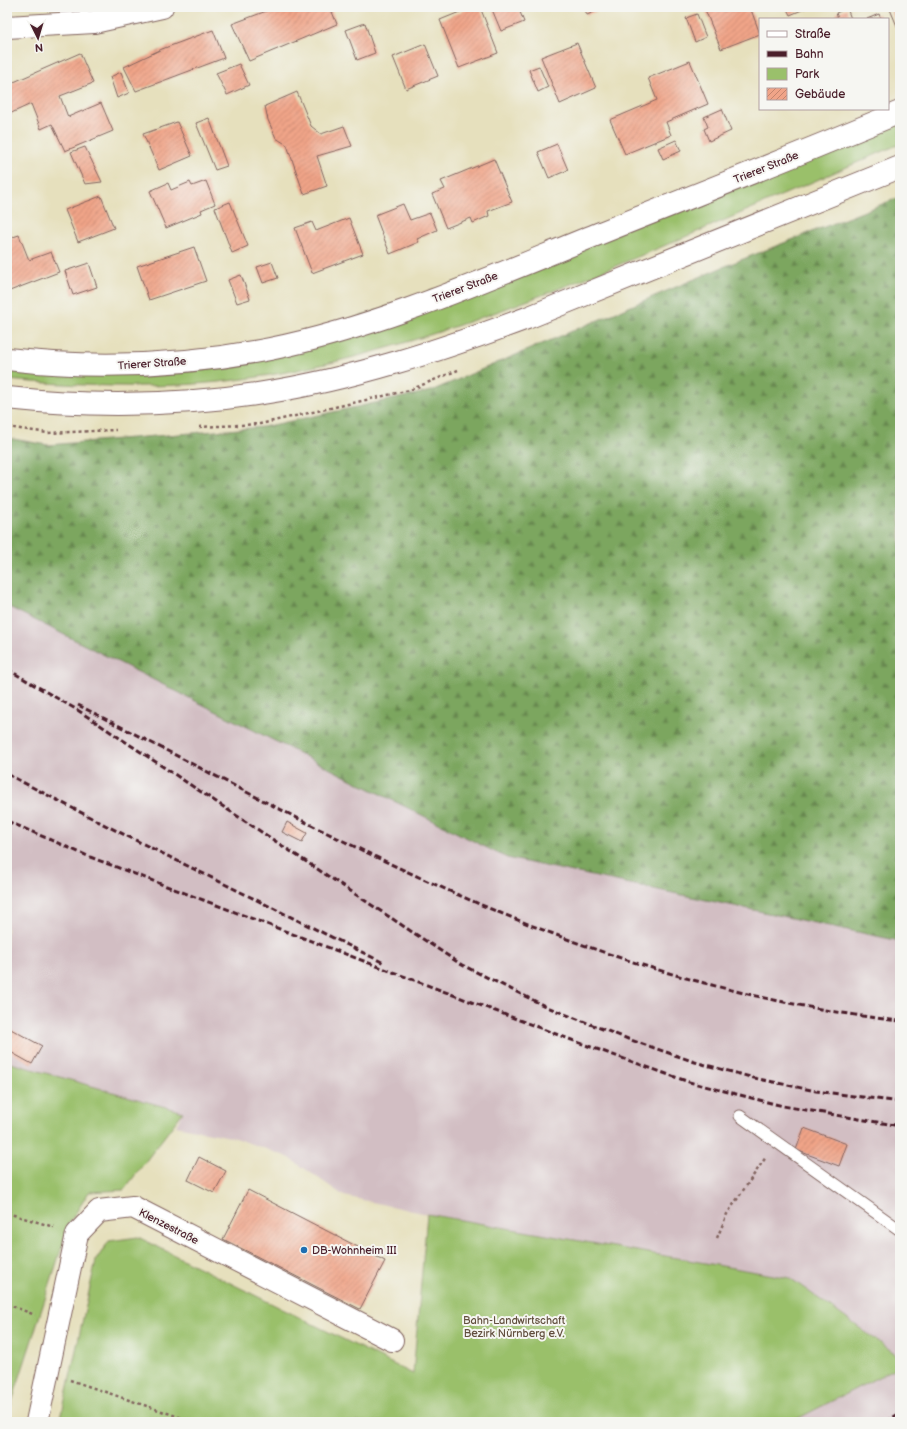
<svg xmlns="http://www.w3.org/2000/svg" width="907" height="1429" font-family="'Balsamiq Sans',sans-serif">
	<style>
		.industrial { fill: #d2bec3 }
		.green { fill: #9ac06b; stroke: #72704b }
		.forest { fill: url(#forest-firs); stroke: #626245 }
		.building { fill: url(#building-hatch) }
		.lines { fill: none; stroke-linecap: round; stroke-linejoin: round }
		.service-casing { stroke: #81635e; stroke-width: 13 }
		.minor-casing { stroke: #81635e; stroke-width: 24 }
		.secondary-casing { stroke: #81635e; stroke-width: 24 }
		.path { stroke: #81635e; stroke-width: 2.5; stroke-dasharray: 3 3; stroke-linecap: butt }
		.service { stroke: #fff; stroke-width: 11 }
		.minor { stroke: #fff; stroke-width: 22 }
		.secondary { stroke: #fff; stroke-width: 22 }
		.rail { stroke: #4a1f2b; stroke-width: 3; stroke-dasharray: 6 3; stroke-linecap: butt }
		.poi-dot { fill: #1f6fb2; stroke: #f6f6f2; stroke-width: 1.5 }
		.labels { text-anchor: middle; stroke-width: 4; stroke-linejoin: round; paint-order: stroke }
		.street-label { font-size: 11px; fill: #4a1f2b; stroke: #f6f6f2 }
		.poi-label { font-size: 11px; fill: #4a1f2b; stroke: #f6f6f2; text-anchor: start }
		.park-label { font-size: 11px; fill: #624f3e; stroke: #f6f6f2 }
	</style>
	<defs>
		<pattern id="forest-firs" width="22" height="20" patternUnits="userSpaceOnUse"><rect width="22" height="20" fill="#7ba65f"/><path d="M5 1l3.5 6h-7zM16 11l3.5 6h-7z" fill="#67874f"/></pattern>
		<pattern id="building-hatch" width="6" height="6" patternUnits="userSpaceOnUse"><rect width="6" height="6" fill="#f0a488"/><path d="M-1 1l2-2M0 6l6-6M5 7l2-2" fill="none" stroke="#c4856f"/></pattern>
	</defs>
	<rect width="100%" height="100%" fill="#f6f6f2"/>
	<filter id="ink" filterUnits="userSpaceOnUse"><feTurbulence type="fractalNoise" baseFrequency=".025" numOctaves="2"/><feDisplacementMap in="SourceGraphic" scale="8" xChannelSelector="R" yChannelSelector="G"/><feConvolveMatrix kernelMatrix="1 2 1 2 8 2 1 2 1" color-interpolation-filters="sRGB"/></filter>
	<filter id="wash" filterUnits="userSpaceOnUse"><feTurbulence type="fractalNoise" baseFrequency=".012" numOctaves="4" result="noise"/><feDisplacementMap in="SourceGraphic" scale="16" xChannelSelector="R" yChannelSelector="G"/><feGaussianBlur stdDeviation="0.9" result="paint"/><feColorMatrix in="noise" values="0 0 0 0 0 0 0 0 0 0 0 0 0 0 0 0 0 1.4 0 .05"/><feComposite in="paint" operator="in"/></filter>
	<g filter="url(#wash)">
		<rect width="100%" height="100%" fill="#e6e0bd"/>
		<g class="industrial">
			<path d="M7,606l500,252 393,83v416l-110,-79 -363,-64 -83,-18 -56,-39 -53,-19 -59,-12 7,-14 -176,-50z"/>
			<path d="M900,1366v56h-109z"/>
		</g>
		<g class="green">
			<path d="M900,122v22c-109,47 -218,96 -329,140 -104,40 -209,78 -320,94 -81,12 -163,9 -244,2v-10l213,-3z"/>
			<path d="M7,1062l176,50 -59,78 -35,2 -19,30 -63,195z"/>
			<path d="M427,1214l363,64 110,79v9l-109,56h-731l36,-162 13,-19 29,-4 275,137z"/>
		</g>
		<path class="forest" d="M900,197v744l-393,-83 -500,-252v-168l41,7 215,-18 168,-36 292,-124z"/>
		<g id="blocks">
			<g class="building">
				<path d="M277,7h53l7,17 -88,37 -17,-37z"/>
				<path d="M472,7h8l18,46 -39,15 -19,-48z"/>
				<path d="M491,7h27l6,15 -23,9z"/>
				<path d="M584,7h22l-19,8z"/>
				<path d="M704,7h46l10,27 -39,15z"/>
				<path d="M786,7h23l-19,8z"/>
				<path d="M889,7h11v26z"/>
				<path d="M847,8l4,11h-13l-2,-6z"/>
				<path d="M697,14l9,23 -11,5 -9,-24z"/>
				<path d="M879,14l2,5h-14z"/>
				<path d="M365,23l10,30 -18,7 -11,-30z"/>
				<path d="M213,30l11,28 -88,33 -12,-24 38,-18z"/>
				<path d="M577,43l19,45 -36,16 -19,-47z"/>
				<path d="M425,44l13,32 -32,13 -13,-32z"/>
				<path d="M80,53l13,30 -33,13 8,21 33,-14 12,28 -48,20 -13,-27 -11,5 -10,-25 -24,11v-30z"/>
				<path d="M690,61l18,43 -42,18 5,13 -46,19 -15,-34 47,-20 -9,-22z"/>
				<path d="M239,64l10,21 -22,10 -11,-22z"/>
				<path d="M539,66l9,21 -10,5 -9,-22z"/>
				<path d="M121,72l8,21 -12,5 -7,-21z"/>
				<path d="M297,92l14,34 10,8 23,-8 8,20 -35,10 10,30 -23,8 -17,-49 -11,-7 -8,-18 -3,-14z"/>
				<path d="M722,109l9,22 -22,10 -5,-12 4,-2 -4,-10z"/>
				<path d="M209,118l18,48 -12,4 -19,-47z"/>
				<path d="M177,122l15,34 -33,14 -16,-36z"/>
				<path d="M676,140l5,11 -18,8 -5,-11z"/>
				<path d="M557,144l11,26 -19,8 -11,-26z"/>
				<path d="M85,147l17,35 -17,2 -14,-32z"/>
				<path d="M494,159l18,43 -24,9 1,5 -16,7 -2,-5 -25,10 -14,-34 13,-5 -4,-8z"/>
				<path d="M206,181l9,23 -14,6 1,3 -36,15 -16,-37 18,-8 3,7 19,-8 2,4z"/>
				<path d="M101,196l13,32 -36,14 -13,-32z"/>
				<path d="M230,202l18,44 -16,7 -17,-45z"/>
				<path d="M403,204l7,16 20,-7 7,17 -20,9 2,3 -29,12 -15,-39z"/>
				<path d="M349,218l14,36 -51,19 -17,-45 17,-6 4,9z"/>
				<path d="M19,235l10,25 22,-8 8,20 -52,20v-53z"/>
				<path d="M194,247l12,34 -57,19 -12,-34z"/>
				<path d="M272,262l6,16 -15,5 -6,-16z"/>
				<path d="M89,263l8,24 -24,8 -8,-24z"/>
				<path d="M241,275l9,24 -13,4 -9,-23z"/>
				<path d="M287,822l20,11 -5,9 -20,-10z"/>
				<path d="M7,1027l35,19 -10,18 -25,-14z"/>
				<path d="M804,1128l43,16 -8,22 -43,-16z"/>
				<path d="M199,1157l27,14 -12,22 -26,-13z"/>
				<path d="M248,1190l137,71 -25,48 -137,-70z"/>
			</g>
		</g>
	</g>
	<g filter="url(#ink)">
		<use href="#blocks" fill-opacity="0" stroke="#81635e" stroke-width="1"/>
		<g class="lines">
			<g class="service-casing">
				<path id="service" d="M740,1116l160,114"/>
			</g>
			<g class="minor-casing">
				<g id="minor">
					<path d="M7,27l87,-5 68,-15"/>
					<path d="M37,1422l40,-188 22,-23 34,-4 259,133"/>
				</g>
			</g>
			<g class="secondary-casing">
				<g id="secondary">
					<path d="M7,359c88,10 175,7 263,-10 113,-23 221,-72 328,-115 101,-40 202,-80 302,-122"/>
					<path d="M7,398c85,9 171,8 256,-5 90,-14 178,-43 264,-75l373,-151"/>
				</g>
			</g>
			<g class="path">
				<path d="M7,427l41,6 68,-3"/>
				<path d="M199,427l61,-3 150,-34 48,-20"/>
				<path d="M7,1213l47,14"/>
				<path d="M717,1238l10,-24 39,-57"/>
				<path d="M7,1304l28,11"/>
				<path d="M70,1380l124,42"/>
			</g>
			<use href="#service" class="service"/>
			<use href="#minor" class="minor"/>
			<use href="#secondary" class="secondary"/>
			<g class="rail">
				<path d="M7,669l72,42 383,254 85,42 81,32 67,23 59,16 62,13 84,11"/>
				<path d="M78,705c156,79 310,166 473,228 112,43 230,74 349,88"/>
				<path d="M7,774l100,52 277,137"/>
				<path d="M7,821l83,36 487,185 112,40 94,24 117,20"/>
				<path d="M886,1422l14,-9"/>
			</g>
		</g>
	</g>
	<circle class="poi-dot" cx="304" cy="1250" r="4"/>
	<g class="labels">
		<g class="street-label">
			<text transform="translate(766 167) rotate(-22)" y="4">Trierer Straße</text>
			<text transform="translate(465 287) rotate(-21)" y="4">Trierer Straße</text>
			<text transform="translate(152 363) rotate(-4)" y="4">Trierer Straße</text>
			<text transform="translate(169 1226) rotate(27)" y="4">Klenzestraße</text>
		</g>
		<g class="poi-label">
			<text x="312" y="1254">DB-Wohnheim III</text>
		</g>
		<g class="park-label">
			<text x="514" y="1324">Bahn-Landwirtschaft<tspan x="514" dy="13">Bezirk Nürnberg e.V.</tspan></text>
		</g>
	</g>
	<rect width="907" height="1429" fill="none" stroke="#f6f6f2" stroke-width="24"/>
	<rect x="759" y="18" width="130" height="92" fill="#f6f6f2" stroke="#b1a0a2"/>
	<rect x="767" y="31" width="20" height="6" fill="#ffffff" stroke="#b1a0a2"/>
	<text x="795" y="38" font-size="12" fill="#4a1f2b">Straße</text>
	<rect x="767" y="51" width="20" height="6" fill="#4a1f2b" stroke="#b1a0a2"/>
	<text x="795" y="58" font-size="12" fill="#4a1f2b">Bahn</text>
	<rect x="767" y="68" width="20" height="12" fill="#9ac06b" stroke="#b1a0a2"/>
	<text x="795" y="78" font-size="12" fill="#4a1f2b">Park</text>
	<rect x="767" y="88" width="20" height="12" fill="url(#building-hatch)" stroke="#b1a0a2"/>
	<text x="795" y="98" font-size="12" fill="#4a1f2b">Gebäude</text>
	<g transform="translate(38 38) rotate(175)" stroke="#f6f6f2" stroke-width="3" paint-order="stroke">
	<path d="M0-3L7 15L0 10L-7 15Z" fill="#4a1f2b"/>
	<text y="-6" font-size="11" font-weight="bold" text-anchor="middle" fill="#4a1f2b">N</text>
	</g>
</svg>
